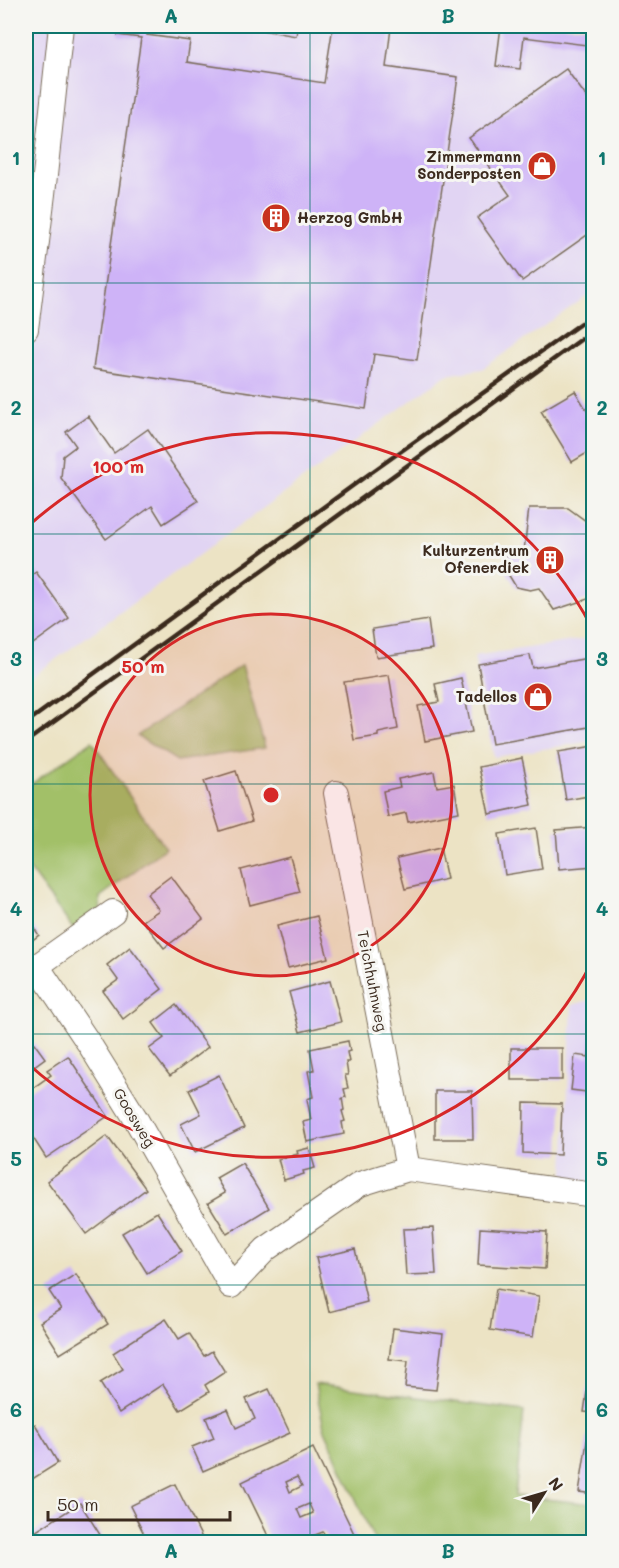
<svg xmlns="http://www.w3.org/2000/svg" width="619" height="1568" font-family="Mali,sans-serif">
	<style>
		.built { fill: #e1d4f3 }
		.green { fill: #a2c068; stroke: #6e7543; stroke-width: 1.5 }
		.building { fill: #ceb3f7; fill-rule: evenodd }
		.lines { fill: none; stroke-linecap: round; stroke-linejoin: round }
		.minor-casing { stroke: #796b58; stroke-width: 26 }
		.minor { stroke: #fff; stroke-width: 24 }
		.rail { stroke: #3b2a1e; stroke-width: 4.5 }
		.grid { fill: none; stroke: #0f766e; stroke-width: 1.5; stroke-opacity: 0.55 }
		.ring { fill: none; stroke: #d62828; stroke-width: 3 }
		.labels { text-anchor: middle; stroke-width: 6; stroke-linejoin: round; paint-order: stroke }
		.poi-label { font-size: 15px; font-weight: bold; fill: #3b2a1e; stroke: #f6f6f2; text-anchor: end }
		.street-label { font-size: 15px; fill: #3b2a1e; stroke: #f6f6f2 }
		.centre { fill: #d62828; stroke: #f6f6f2; stroke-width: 3 }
		.ring-label { font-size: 18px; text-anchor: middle; font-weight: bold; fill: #d62828; stroke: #f6f6f2; stroke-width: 6; stroke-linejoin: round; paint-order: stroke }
		.neatline { fill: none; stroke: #0f766e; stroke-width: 2 }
		.grid-label { font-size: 20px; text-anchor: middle; font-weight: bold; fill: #0f766e }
	</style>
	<rect width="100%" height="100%" fill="#f6f6f2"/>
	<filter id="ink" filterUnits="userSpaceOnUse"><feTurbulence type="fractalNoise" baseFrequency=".0167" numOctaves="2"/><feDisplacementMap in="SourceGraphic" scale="12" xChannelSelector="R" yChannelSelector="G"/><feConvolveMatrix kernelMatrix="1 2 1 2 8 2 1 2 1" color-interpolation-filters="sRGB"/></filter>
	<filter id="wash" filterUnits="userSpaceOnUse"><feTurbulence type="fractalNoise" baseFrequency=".008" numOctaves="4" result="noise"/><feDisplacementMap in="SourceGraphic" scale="24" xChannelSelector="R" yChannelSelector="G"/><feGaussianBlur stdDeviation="1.35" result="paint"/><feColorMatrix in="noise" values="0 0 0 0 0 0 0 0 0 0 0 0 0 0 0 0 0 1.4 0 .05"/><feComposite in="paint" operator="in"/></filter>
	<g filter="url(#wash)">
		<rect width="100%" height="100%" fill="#ece3c4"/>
		<g class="built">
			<path d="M28,26h565v266l-111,77 -36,6 -420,306v-635z"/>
			<path d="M593,638v103l-99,16 -20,-101z"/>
			<path d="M593,999v196l-30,-4 9,-186z"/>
		</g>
		<g class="green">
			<path d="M242,665l23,83 -88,13 -40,-25z"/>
			<path d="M92,741l73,107 -65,49 1,25 -22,15 -53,-72v-77z"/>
			<path d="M315,1384l209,27 -9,85 78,8v38h-218l-51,-114z"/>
		</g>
		<g id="blocks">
			<g class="building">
				<path d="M119,26h30l-2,9 43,6 -3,21 137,21 9,-57h39l19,2 -5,39 72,10 -41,283 -43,-6 -8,55 -273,-40 48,-331 -23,-3z"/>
				<path d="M245,26h53l-2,10 -52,-9z"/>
				<path d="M501,26h93v20l-70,-9 -4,32 -24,-3z"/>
				<path d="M566,69l28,38v123l-72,51 -45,-63 33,-23 -41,-57z"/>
				<path d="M575,391l19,31v27l-22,13 -31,-51z"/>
				<path d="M88,416l26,37 34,-24 50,72 -35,23 -11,-18 -46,33 -45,-61 2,-22 13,-10 -10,-14z"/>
				<path d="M529,508h39l26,19v61l-6,11 -34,11 -15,-22 -9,2 -14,-3 -11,-18 2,-20 17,2z"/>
				<path d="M36,572l33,46 -43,31v-70z"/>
				<path d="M428,620l4,29 -56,8 -4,-28z"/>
				<path d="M530,655l3,13 61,-11v69l-102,18 -14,-80z"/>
				<path d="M389,675l9,54 -20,4v3l-24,4 -10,-58z"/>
				<path d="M461,678l11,54 -47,9 -7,-35 21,-4 -4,-18z"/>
				<path d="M594,746v49l-28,5 -8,-48z"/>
				<path d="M522,758l10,47 -43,9 -10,-47z"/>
				<path d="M236,771l16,50 -32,10 -16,-50z"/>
				<path d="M434,772l3,15 17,-3 5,28 -51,10 -2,-9 -18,4 -5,-26 17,-4 -2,-8z"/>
				<path d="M594,827v39l-35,3 -3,-39z"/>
				<path d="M536,828l6,41 -37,6 -6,-41z"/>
				<path d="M440,848l7,31 -42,10 -8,-31z"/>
				<path d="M290,857l10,35 -50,13 -9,-35z"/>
				<path d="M171,876l32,43 -39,29 -21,-27 16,-11 -12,-16z"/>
				<path d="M317,916l11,42 -40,10 -11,-42z"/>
				<path d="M26,917l13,18 -13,10z"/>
				<path d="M130,947l32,42 -39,30 -20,-28 15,-11 -11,-15z"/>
				<path d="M330,981l11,41 -41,10 -11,-40z"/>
				<path d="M176,1005l32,42 -38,29 -21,-27 15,-11 -11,-15z"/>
				<path d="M592,1030h2v63l-23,-3 4,-35 14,2z"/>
				<path d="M348,1041l2,10 -3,1 2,10h-3l2,13h-3l3,13 -4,1 2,8 -4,1 2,12 -2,1 3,10 -3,1 2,12 -37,8 -4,-20 8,-2 -4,-21 6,-2 -5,-26 6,-1 -4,-21z"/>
				<path d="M34,1043l11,15 -19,14v-28l2,4z"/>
				<rect x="511" y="1048" width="51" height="32"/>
				<path d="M68,1056l40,60 -62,42 -20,-31v-34l25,-18 -4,-5z"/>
				<path d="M219,1075l25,53 -49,24 -14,-28 20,-10 -12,-24z"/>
				<path d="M435,1091h37l1,48h-38z"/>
				<path d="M524,1103l38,1 -2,51 -37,-2z"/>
				<path d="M107,1136l39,53 -60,45 -39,-53z"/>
				<path d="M309,1148l6,20 -12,3 1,3 -20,6 -6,-21 20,-5 -1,-3z"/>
				<path d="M242,1163l27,45 -42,26 -19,-31 17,-10 -9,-15z"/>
				<path d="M157,1212l25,39 -35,22 -25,-40z"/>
				<path d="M433,1228l3,46 -30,1 -3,-46z"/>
				<path d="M480,1228l67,4 -2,37 -67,-4z"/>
				<path d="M591,1241l3,1v38l-7,-1z"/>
				<path d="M355,1249l12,53 -38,10 -13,-54z"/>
				<path d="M76,1274l32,50 -48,30 -20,-32 21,-13 -12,-18z"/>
				<path d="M496,1289l43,7 -6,41 -43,-7z"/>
				<path d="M166,1319l13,20 10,-6 15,23 8,-5 13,21 -20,13 4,7 -29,18 -17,-26 -44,29 -19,-30 23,-14 -10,-16z"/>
				<path d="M393,1328l50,6 -7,56 -31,-3 3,-26 -19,-2z"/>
				<path d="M589,1378h5v35l-10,-1z"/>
				<path d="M269,1389l21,44 -87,38 -11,-24 22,-9 -8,-20 22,-9 8,19 19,-9 -9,-20z"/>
				<path d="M35,1424l23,39 -32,20v-54z"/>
				<path d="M588,1435l6,1v58l-15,-2z"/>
				<path d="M313,1448l45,94h-30l-5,-10 -13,5 3,5h-42l-29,-60zM297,1477l5,9 -12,6 -4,-10zM309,1504l4,9 -12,5 -4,-9z"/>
				<path d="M175,1484l29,58h-56l-18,-36z"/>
				<path d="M80,1503l24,38 -3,1h-70l-4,-5z"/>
			</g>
		</g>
	</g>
	<g filter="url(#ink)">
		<use href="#blocks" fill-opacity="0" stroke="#796b58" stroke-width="1.5"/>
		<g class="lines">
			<g class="minor-casing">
				<g id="minor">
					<path d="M26,329l17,-135 18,-168"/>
					<path d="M336,793l72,376"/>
					<path d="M37,966l76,-54"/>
					<path d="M26,975l11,-9 51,76 46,74 97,170 35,-37 94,-65 48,-15 186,26"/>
				</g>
			</g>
			<use href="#minor" class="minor"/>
			<g class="rail">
				<path d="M26,723l336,-244 232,-165"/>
				<path d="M26,742l568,-412"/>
			</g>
		</g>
	</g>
	<path class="grid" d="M310,26v1516M26,283h568M26,534h568M26,784h568M26,1034h568M26,1285h568"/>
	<circle cx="271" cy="795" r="181" fill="#d62828" fill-opacity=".12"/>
	<g class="ring">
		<circle cx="271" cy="795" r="181"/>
		<path d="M592 962A362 362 0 0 1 26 1062M26 528A362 362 0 0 1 592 628"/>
	</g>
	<defs>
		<g id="shop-disc" transform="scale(1.5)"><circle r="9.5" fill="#c8321e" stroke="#f6f6f2"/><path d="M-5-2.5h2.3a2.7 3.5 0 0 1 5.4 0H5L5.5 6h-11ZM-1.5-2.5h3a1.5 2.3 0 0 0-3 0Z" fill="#fff"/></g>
		<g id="building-disc" transform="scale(1.5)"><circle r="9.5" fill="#c8321e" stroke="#f6f6f2"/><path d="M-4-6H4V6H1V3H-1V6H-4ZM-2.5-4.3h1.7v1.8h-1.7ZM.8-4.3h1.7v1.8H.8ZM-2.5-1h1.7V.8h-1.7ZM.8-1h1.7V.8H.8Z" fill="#fff"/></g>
	</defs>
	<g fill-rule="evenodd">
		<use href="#shop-disc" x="542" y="166"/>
		<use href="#building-disc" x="276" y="218"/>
		<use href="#building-disc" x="550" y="560"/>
		<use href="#shop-disc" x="538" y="697"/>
	</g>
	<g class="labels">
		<g class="poi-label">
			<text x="521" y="162">Zimmermann<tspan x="521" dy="17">Sonderposten</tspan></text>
			<text x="297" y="223" text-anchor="start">Herzog GmbH</text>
			<text x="529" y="556">Kulturzentrum<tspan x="529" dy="17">Ofenerdiek</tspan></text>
			<text x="517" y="702">Tadellos</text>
		</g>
		<g class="street-label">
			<text transform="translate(372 981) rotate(79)" y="5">Teichhuhnweg</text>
			<text transform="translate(134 1118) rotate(59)" y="5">Goosweg</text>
		</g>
	</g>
	<circle cx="271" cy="795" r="9" class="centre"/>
	<g class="ring-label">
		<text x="118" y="473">100 m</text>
		<text x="143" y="673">50 m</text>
	</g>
	<rect width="619" height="1568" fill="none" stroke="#f6f6f2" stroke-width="66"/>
	<g transform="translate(544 1493) rotate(53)" stroke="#f6f6f2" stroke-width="4.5" paint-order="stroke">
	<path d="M0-4.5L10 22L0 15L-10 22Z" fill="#3b2a1e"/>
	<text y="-9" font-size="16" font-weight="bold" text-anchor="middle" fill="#3b2a1e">N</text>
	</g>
	<path d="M48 1511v9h182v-9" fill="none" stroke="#3b2a1e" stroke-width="3"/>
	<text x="57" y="1511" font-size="18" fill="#3b2a1e" stroke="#f6f6f2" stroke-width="4.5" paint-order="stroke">50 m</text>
	<rect x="33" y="33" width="553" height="1502" class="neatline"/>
	<g class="grid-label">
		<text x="171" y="23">A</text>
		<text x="448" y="23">B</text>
		<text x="16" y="165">1</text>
		<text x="602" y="165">1</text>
		<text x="16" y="415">2</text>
		<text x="602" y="415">2</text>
		<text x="16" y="666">3</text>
		<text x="602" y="666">3</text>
		<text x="16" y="916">4</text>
		<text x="602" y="916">4</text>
		<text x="16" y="1166">5</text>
		<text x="602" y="1166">5</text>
		<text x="16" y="1417">6</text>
		<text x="602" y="1417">6</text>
		<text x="171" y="1558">A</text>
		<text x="448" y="1558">B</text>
	</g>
</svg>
